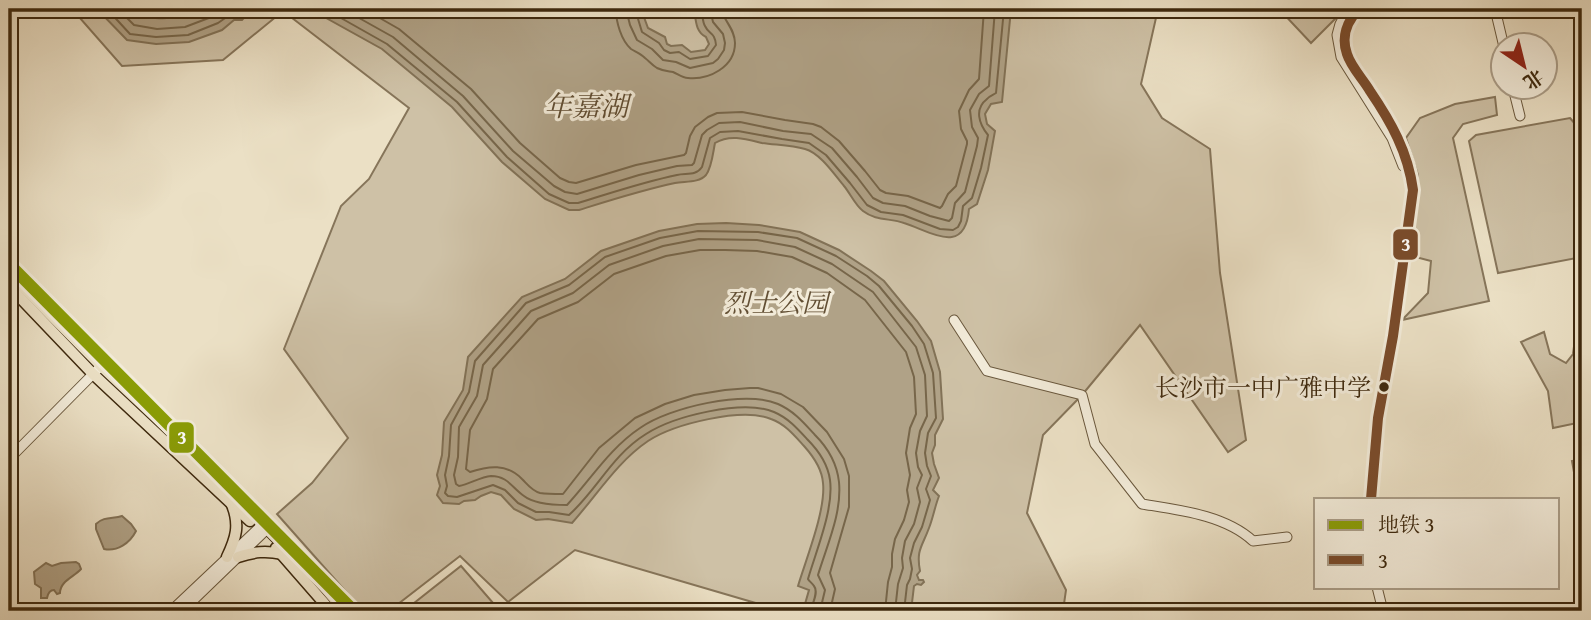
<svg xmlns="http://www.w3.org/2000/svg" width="1591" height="620" font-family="'Gentium Book Plus','Noto Serif SC',serif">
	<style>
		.green { fill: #cec1a6; stroke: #86755a; stroke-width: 2 }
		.water { fill: #b0a287; stroke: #827257; stroke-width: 2 }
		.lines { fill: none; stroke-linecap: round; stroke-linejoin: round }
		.shore { stroke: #77664a; stroke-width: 2 }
		.minor-casing { stroke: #69573c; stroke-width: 11 }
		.major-casing { stroke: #3e290e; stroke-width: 13 }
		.minor { stroke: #f2ebd9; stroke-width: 9 }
		.major { stroke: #ebe0c5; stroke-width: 10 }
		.bus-1-casing { stroke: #f2ebd9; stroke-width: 16 }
		.bus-1 { stroke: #7a4b2a; stroke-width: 10 }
		.metro-1-casing { stroke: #f2ebd9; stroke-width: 18 }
		.metro-1 { stroke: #8a9c06; stroke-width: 12 }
		.bus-dot { fill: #3e290e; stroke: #f2ebd9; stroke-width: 2.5 }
		.labels { text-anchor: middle; stroke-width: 6; stroke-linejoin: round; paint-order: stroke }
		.bus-label { font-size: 24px; fill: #3e290e; stroke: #f2ebd9; text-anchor: end }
		.park-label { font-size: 26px; font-style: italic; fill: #624f34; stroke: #f2ebd9 }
		.water-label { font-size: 28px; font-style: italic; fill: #604d32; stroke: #f2ebd9 }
		.line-badge { stroke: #f2ebd9; stroke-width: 2.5 }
		.badge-label { font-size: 19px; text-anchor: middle; font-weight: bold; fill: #fff }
	</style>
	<rect width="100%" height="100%" fill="#ebe0c5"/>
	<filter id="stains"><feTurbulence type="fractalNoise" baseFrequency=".00286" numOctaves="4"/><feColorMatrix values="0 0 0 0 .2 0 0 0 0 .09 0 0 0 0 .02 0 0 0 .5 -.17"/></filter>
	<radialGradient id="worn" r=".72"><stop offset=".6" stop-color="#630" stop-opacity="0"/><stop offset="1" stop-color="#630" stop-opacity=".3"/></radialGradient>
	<g class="green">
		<path d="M72,9h1086l-17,75 21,34 48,31 10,124 26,167 -18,12 -88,-127 -58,70 -39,40 -16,78 39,77 -3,21h-306l2,-7 -184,-54 -67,52 -48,-46 -71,55h-26l-86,-97 35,-31 36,-45 -64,-89 57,-143 28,-27 40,-71 -126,-97 -60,49 -101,6z"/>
		<path d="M1279,9h66l-34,34z"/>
		<path d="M1495,97l2,18 -34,9 -10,14 36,163 -87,19 26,-27 3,-32 -23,-6 10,-80 -12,-37 14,-20 35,-14z"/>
		<path d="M1570,118l6,7 6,49v83l-84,16 -29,-132 7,-6z"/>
		<path d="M1577,325l5,1v96l-29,6 -5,-37 -27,-49 23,-10 6,22 16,9 7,-9z"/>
		<path d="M1582,459v58l-10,-56z"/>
		<path d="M461,566l39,45h-96z"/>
	</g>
	<g class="water">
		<path d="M97,9h155l-10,11h-8l-12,10 -33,12 -33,2 -29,-4z"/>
		<path d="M310,9h331l7,19 17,9 2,7 4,2 11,-1 9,7 14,-2 4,-6 -3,-7c-11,-5 -10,-18 -12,-28h317l-9,93 -11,2 -6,10 2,10 8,7 -7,39 -11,34 -8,5c-4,47 -37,23 -65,14 -14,-5 -28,-2 -41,-12 -8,-6 -13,-18 -19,-25 -10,-12 -24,-33 -39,-37 -14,-4 -29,-4 -43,-6 -16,-4 -32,-9 -47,0 -2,9 -3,24 -9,32 -7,8 -21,6 -31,8 -33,7 -64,17 -96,27h-10l-24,-11 -43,-37 -50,-55 -70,-58z"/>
		<path d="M726,223l33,2 41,7 39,18 32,21 13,10 33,40 14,20 9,31 3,47 -8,16v10l-3,8 2,11 5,14 -6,12 6,6c-4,10 -6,22 -10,32 -7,19 -13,22 -9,43l-3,4 2,5h4l1,2 -3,3 -4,-1 -3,2 -3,25h-108l6,-21 -11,-4c8,-27 28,-76 25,-103 -1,-14 -10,-27 -19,-37 -10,-11 -19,-22 -33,-27 -29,-12 -97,5 -123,22 -31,21 -51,54 -76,82l-24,-4 -12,1 -22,-11 -13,-14 -10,-3 -10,4 -6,4 -11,1 -5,3 -16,-1 -6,-8 3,-9 -3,-11 5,-20 2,-33 19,-32 5,-33 54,-60 43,-18 36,-28 58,-20 38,-7z"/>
		<path d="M122,516l9,8 5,7c-6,12 -19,21 -32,18l-8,-20v-5c8,-8 17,-5 26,-8z"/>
		<path d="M76,562l3,2 2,5c-7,8 -21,12 -21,24l-3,1 -3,-4c-4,0 -6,3 -7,8h-6v-10l-6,-4 -1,-12 12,-9 6,3 9,-3z"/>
	</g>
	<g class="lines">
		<g class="shore">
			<path d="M107,9l23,25 26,3 32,-2 30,-12 13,-9 8,-1 3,-4"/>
			<path d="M118,9l16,16 23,4 28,-2 29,-11 9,-7"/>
			<path d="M132,9c18,17 51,7 71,0"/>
			<path d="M325,9l62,35 70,58 50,55 42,37 20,9h9c33,-10 65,-21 99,-28 10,-2 19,1 25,-8l8,-29 10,-6 18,-1 44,8 27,4 17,12 24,28 17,22 14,7 22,3 37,14 13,1 5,-3 3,-6 2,-15 9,-8 9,-30 7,-33c-9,-11 -14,-26 -1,-36 2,-3 6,-4 9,-6l8,-84"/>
			<path d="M343,9l50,28 70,59 50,55 41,35 11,6 12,2 62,-19 38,-9 15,-1 2,-2 8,-28 5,-5 12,-7 21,-1 43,9 28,3 21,14 25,29 16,21 10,5 22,3 25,10 19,5 3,-3 3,-15 10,-11 12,-46 1,-8 -6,-11 -2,-17 9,-16 10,-8 6,-77"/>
			<path d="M364,9l35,20 72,60 49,54 40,35 9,4 7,1 60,-18 48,-10 2,-2 4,-17 5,-9 13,-10 9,-4 25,-1 43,8 28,4 8,3 18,14 26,30 15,19 6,3 22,3 32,12 2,-2 6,-12 8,-8 11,-42v-3l-6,-12 -2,-18 10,-21 10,-11 5,-70"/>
			<path d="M616,9c0,13 5,31 15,40 5,3 10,5 14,9 4,3 7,7 12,10 6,3 10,3 16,4 5,2 9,6 15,6 21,2 47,-11 47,-35 0,-14 -11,-22 -14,-34"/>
			<path d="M626,9l4,16 7,15 15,9 11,11 13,2 14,6 23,-5 5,-4 6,-9 1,-7 -2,-9 -10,-12 -3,-13"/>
			<path d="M635,9l7,23 17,11 5,7 6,3 9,-1 11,7 18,-3 8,-11c-1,-13 -7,-10 -11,-19 -3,-5 -2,-12 -4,-17"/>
			<path d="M810,611c2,-6 9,-19 4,-25 -2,-3 -5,-5 -6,-7 8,-28 26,-70 22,-99 -2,-15 -12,-30 -23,-41 -10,-11 -19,-21 -33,-27 -31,-13 -100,4 -128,22 -34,21 -49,56 -77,81l-20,-3h-13l-18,-9 -13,-13 -12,-5 -36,12 -9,-1 -3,-3 2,-7 -2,-11 4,-19 2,-31 18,-33 6,-31 51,-58 43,-18 36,-28 55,-19 38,-7 60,1 39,6 39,18 31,20 12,10 33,40 12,18 9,29 3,45 -8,15 -3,20 2,13 4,10 -5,13 4,11 -8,27 -8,16 -4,15 2,11 -2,10 -3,6 -3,26"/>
			<path d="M820,611l5,-21 -7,-15c9,-30 24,-62 21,-93 -2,-18 -12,-35 -24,-47 -11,-12 -21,-24 -37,-31 -33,-14 -108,3 -138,24 -30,20 -49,51 -73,77 -13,0 -33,-1 -43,-9 -12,-8 -16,-20 -33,-20 -11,1 -21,8 -32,10l-3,-2 -2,-9 4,-18 1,-30 18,-31 6,-31 48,-54 42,-18 36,-28 54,-19 36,-7 58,1 38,7 37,17 41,28 43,55 9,28 2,41 -7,15 -4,22 2,14 4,8 -5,13 3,14 -6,22 -9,17 -3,17 1,10 -5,16 -3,27"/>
			<path d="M830,611l5,-22 -5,-16 19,-66v-31l-5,-17 -17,-27 -24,-25 -22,-13 -23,-6h-8l-25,2 -31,5 -29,9 -30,14 -36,30 -36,46c-7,0 -16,0 -23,-1 -8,-2 -12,-8 -18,-14 -15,-16 -34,-13 -52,-7l-4,-3 4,-39 17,-31 6,-30 45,-50 40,-17 36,-28 52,-18 34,-6h25l32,1 35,6 35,16 38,27 41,52 8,25 2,37 -6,14 -4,25 4,22 -3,15 2,12 -5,18 -9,19 -3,15v13l-4,15 -3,29"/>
		</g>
		<g class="minor-casing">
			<g id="minor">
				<path d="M1348,9l-8,15 -3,11 4,22 51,81 11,28"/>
				<path d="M1359,9c-15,13 -16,28 -12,46 25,40 64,87 66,135l-20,146 -15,82 -7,81"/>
				<path d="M1495,9l9,38"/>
				<path d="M1513,88l7,28"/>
				<path d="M954,320l33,51 95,24 13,49 47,60c37,6 83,11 111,37l34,-4"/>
				<path d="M9,459l92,-93"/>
				<path d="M1377,587l6,24"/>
				<path d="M171,611l92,-87"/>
				<path d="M182,611l85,-82"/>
			</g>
		</g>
		<g class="major-casing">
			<g id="major">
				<path d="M9,273l92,93 98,92 124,128 22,25"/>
				<path d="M9,286l84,88 157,147"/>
				<path d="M276,548l55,63"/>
				<path d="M227,557c9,-19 13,-32 5,-52"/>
				<path d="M238,557c16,-5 27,-7 44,-3"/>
			</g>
		</g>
		<use href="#minor" class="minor"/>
		<use href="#major" class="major"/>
		<g class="bus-1-casing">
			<path id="bus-1" d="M1359,9c-12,12 -18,28 -12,45 4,13 16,25 23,37 21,31 38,61 43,99l-20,146 -15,82 -7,81"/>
		</g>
		<use href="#bus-1" class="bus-1"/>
		<g class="metro-1-casing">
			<path id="metro-1" d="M9,264l345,347"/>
		</g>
		<use href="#metro-1" class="metro-1"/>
	</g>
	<circle class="bus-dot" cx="1384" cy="387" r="6"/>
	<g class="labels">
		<g class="bus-label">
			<text x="1371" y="396">长沙市一中广雅中学</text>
		</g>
		<g class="park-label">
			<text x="776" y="312">烈士公园</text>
		</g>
		<g class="water-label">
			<text x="586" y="116">年嘉湖</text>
		</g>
	</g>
	<g class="line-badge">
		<rect x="1392" y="228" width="27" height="33" rx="7" fill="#7a4b2a"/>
		<rect x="168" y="421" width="27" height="33" rx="7" fill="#8a9c06"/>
	</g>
	<g class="badge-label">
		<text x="1406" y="251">3</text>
		<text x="182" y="444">3</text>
	</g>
	<rect width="1591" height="620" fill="none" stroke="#ebe0c5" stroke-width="35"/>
	<rect x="10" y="10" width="1570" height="599" fill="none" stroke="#3e290e" stroke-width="3.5"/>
	<rect x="18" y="18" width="1556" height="585" fill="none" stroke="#3e290e" stroke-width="2"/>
	<rect x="1314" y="498" width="245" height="91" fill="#f2ebd9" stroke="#aa9d88" stroke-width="2"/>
	<rect x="1328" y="520" width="35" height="10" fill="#8a9c06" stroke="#aa9d88" stroke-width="2"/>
	<text x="1378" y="532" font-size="21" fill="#3e290e">地铁 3</text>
	<rect x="1328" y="555" width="35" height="10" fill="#7a4b2a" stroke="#aa9d88" stroke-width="2"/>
	<text x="1378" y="568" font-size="21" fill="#3e290e">3</text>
	<g transform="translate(1524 66) rotate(145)"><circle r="33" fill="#f2ebd9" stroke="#aa9d88" stroke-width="2"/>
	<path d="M0-5L12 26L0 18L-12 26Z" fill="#8f2418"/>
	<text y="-10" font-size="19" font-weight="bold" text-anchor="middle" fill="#3e290e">北</text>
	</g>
	<rect width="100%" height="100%" filter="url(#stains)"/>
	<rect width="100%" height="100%" fill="url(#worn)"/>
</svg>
